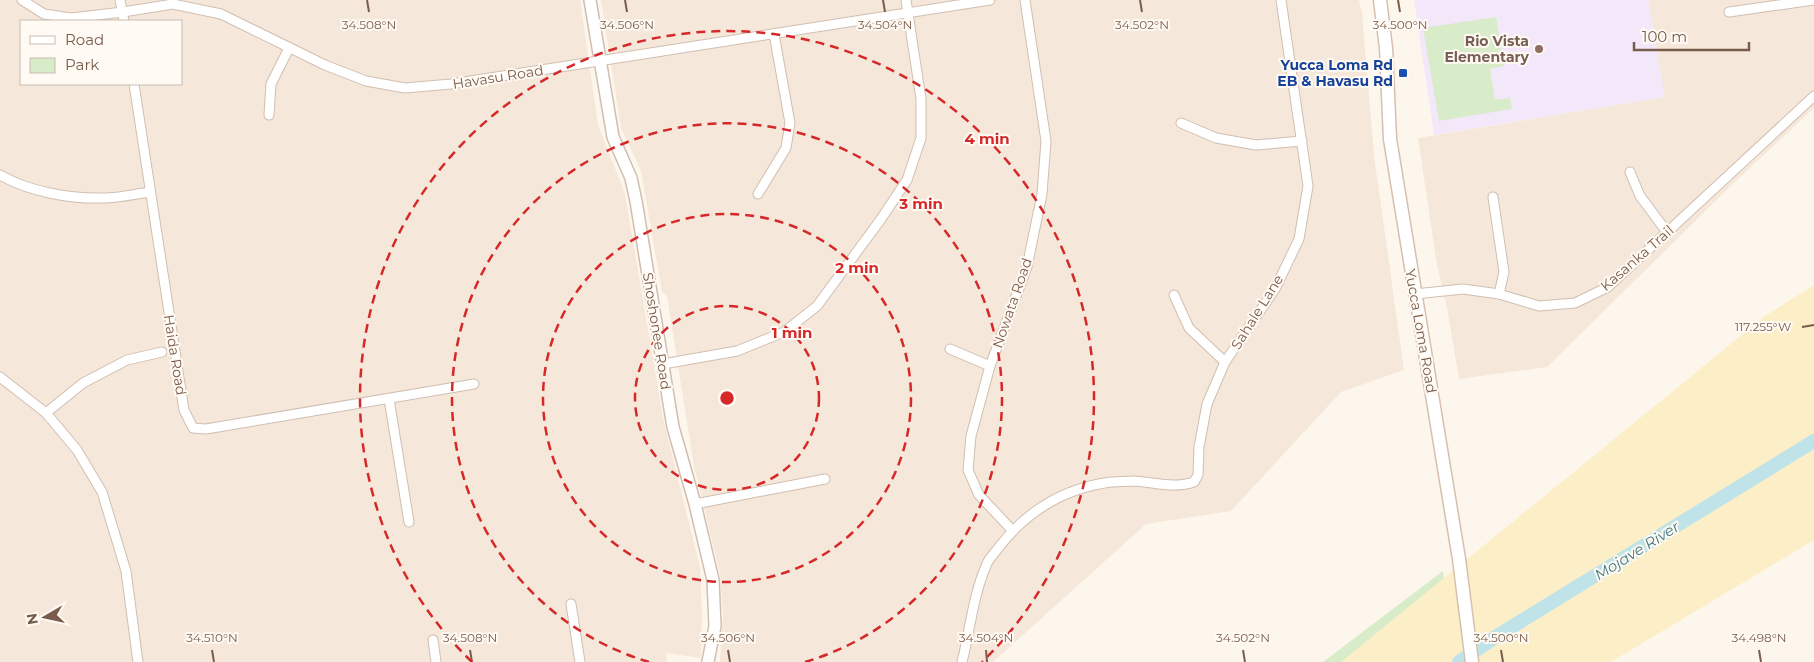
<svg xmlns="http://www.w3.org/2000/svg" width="1814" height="662" font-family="Montserrat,sans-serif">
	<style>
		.residential { fill: #f5e8da; fill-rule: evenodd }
		.education { fill: #f3e8fa }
		.green { fill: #d8ecc9 }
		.sand { fill: #fcefc7 }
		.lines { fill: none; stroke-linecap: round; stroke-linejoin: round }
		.river { stroke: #bfe3e8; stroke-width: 14 }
		.minor-casing { stroke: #d1beb0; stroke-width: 11 }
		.tertiary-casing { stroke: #d1beb0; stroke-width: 14 }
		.secondary-casing { stroke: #d6c0b0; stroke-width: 15 }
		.minor { stroke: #fff; stroke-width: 9 }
		.tertiary { stroke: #fff; stroke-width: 11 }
		.secondary { stroke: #fff; stroke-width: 12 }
		.ticks { fill: none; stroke: #7a5c4d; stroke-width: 2 }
		.ring { fill: none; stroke: #d62828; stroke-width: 2.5; stroke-dasharray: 9 6 }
		.education-dot { fill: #8d6e63; stroke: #fffaf3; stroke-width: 2 }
		.transit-dot { fill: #1a4fb4; stroke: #fffaf3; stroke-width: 2 }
		.labels { text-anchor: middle; stroke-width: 4; stroke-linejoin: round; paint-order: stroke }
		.education-label { font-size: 14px; font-weight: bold; fill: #785e54; stroke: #fffaf3; text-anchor: end }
		.transit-label { font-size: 14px; font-weight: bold; fill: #164399; stroke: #fffaf3; text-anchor: end }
		.street-label { font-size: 14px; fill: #7a5c4d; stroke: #fffaf3 }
		.water-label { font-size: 15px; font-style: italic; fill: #437c86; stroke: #fffaf3 }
		.ticks-label { font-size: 12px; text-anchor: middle; fill: #7a5c4d; stroke: #fffaf3; stroke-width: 4; stroke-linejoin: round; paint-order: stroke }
		.centre { fill: #d62828; stroke: #fffaf3; stroke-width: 2.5 }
		.ring-label { font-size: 15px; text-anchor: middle; font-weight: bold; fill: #d62828; stroke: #fffaf3; stroke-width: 4; stroke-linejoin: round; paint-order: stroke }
	</style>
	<rect width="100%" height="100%" fill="#fdf6ec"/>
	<g class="residential">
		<path d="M0,0h580l18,125 27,69 39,229 36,144 2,45 -1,46 -35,-5 1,9h-667zM21,21h160v63h-160z"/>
		<path d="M601,0h758l3,13 12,142 30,215 -63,22 -110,119 -85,13 -153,138h-273l3,-48 -3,-40 -26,-108 -27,-170 -5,-4 -21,-121 -20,-43z"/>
		<path d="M1648,0h166v108l-76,71 -191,188 -88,12 -12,-71 -10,-43 -19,-127 246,-41z"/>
	</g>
	<path class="education" d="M1414,0h234l17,97 -231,38z"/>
	<g class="green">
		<path d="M1496,17l8,49 -14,3 5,31 15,-2 2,11 -73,12 -16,-93z"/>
		<path d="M1443,571l12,91h-132z"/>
	</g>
	<path class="sand" d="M1814,285v255l-203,122h-270l424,-346z"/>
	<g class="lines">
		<path class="river" d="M1459,662l38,-26 317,-195"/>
		<g class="minor-casing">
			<g id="minor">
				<path d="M22,0l22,14 27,4 52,-6 50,-8 48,10 104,51 41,16 39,7 46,-4 539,-84"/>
				<path d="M120,0l4,21"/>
				<path d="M1729,12l85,-12"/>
				<path d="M134,84l50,326 9,18 13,1 268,-45"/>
				<path d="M269,115l2,-31 18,-36"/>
				<path d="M1181,123l35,15 40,7 46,-4"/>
				<path d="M1630,172l10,24 27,36"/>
				<path d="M0,175c30,17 70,24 104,23 15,0 31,-4 46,-6"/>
				<path d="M758,194l28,-46 4,-25 -16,-89"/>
				<path d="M1493,197l11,75 -5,22"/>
				<path d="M1415,294l48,-5 36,5 40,12 36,-3 33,-16 206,-191"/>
				<path d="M1174,295l15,33 36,34"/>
				<path d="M950,349l40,17"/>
				<path d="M663,364l74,-13 47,-19 33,-26 64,-87 26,-39 14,-42v-39l-15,-99"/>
				<path d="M0,377l46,36 31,37 25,42 24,79 12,91"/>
				<path d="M389,399l20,123"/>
				<path d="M46,413l37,-30 44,-23 35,-8"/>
				<path d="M695,504l130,-25"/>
				<path d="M1012,530l-33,-35 -11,-25 3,-34 19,-70 37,-99 15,-73 4,-53 -21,-141"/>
				<path d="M571,604l9,58"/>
				<path d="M433,640l3,22"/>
				<path d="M962,662c8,-32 11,-66 24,-96 2,-7 9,-13 13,-19 28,-36 66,-59 112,-65 7,0 15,-1 23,-1 20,1 40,8 60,1l4,-7 1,-28 8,-43 18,-42 50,-73 24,-50 9,-53 -27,-186"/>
			</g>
		</g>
		<g class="tertiary-casing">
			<path id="tertiary" d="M590,0l23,137 18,41 5,23 37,226 22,77 18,76 2,46 -7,36"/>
		</g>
		<g class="secondary-casing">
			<path id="secondary" d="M1380,0l6,48 4,91 69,420 13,103"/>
		</g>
		<use href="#minor" class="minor"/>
		<use href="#tertiary" class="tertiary"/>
		<use href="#secondary" class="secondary"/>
	</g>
	<path class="ticks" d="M367,0l2,12M625,0l2,12M883,0l2,12M1140,0l2,12M1398,0l2,12M1802,327l12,-2M212,650l2,12M470,650l2,12M728,650l2,12M986,650l1,12M1243,650l2,12M1501,650l2,12M1759,650l2,12"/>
	<g class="ring">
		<circle cx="727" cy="398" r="92"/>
		<circle cx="727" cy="398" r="184"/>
		<path d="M649 662A275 275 0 1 1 805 662"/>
		<path d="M472 662A367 367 0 1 1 982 662"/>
	</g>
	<circle class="education-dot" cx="1539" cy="49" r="5"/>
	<rect class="transit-dot" x="1398" y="68" width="10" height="10" rx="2.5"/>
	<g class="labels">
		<g class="education-label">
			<text x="1529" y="46">Rio Vista<tspan x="1529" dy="16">Elementary</tspan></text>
		</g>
		<g class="transit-label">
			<text x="1393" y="70">Yucca Loma Rd<tspan x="1393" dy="16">EB &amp; Havasu Rd</tspan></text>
		</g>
		<g class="street-label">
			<text transform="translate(498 77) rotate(-9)" y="5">Havasu Road</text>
			<text transform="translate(1637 258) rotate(-41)" y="5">Kasanka Trail</text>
			<text transform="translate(1012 303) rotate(-71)" y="5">Nowata Road</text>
			<text transform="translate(1257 312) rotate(-58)" y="5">Sahale Lane</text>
			<text transform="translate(657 331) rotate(81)" y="5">Shoshonee Road</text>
			<text transform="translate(1421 331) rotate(80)" y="5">Yucca Loma Road</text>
			<text transform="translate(175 355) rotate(81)" y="5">Haida Road</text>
		</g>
		<g class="water-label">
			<text transform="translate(1637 551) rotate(-32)" y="5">Mojave River</text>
		</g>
	</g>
	<g class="ticks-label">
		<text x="369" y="29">34.508°N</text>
		<text x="627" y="29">34.506°N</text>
		<text x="885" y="29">34.504°N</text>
		<text x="1142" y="29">34.502°N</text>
		<text x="1400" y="29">34.500°N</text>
		<text x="1763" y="331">117.255°W</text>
		<text x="212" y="642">34.510°N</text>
		<text x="470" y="642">34.508°N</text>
		<text x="728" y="642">34.506°N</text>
		<text x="986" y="642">34.504°N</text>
		<text x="1243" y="642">34.502°N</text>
		<text x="1501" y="642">34.500°N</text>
		<text x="1759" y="642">34.498°N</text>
	</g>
	<circle cx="727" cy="398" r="8" class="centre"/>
	<g class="ring-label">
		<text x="987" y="144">4 min</text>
		<text x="921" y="209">3 min</text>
		<text x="857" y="273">2 min</text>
		<text x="792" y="338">1 min</text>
	</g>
	<rect x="20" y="20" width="162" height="65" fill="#fffaf3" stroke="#cabbb1"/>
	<rect x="30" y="36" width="25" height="8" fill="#ffffff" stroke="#cabbb1"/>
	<text x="65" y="45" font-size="15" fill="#7a5c4d">Road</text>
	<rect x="30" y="58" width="25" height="15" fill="#d8ecc9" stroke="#cabbb1"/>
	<text x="65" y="70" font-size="15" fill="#7a5c4d">Park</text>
	<g transform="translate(45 617) rotate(261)" stroke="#fffaf3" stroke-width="4" paint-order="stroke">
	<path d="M0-4L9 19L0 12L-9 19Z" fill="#7a5c4d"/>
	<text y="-8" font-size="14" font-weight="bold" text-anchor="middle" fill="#7a5c4d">N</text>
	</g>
	<path d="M1634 42v8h115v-8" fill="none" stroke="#7a5c4d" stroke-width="2.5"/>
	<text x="1642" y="42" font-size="15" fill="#7a5c4d" stroke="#fffaf3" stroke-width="4" paint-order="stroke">100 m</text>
</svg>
